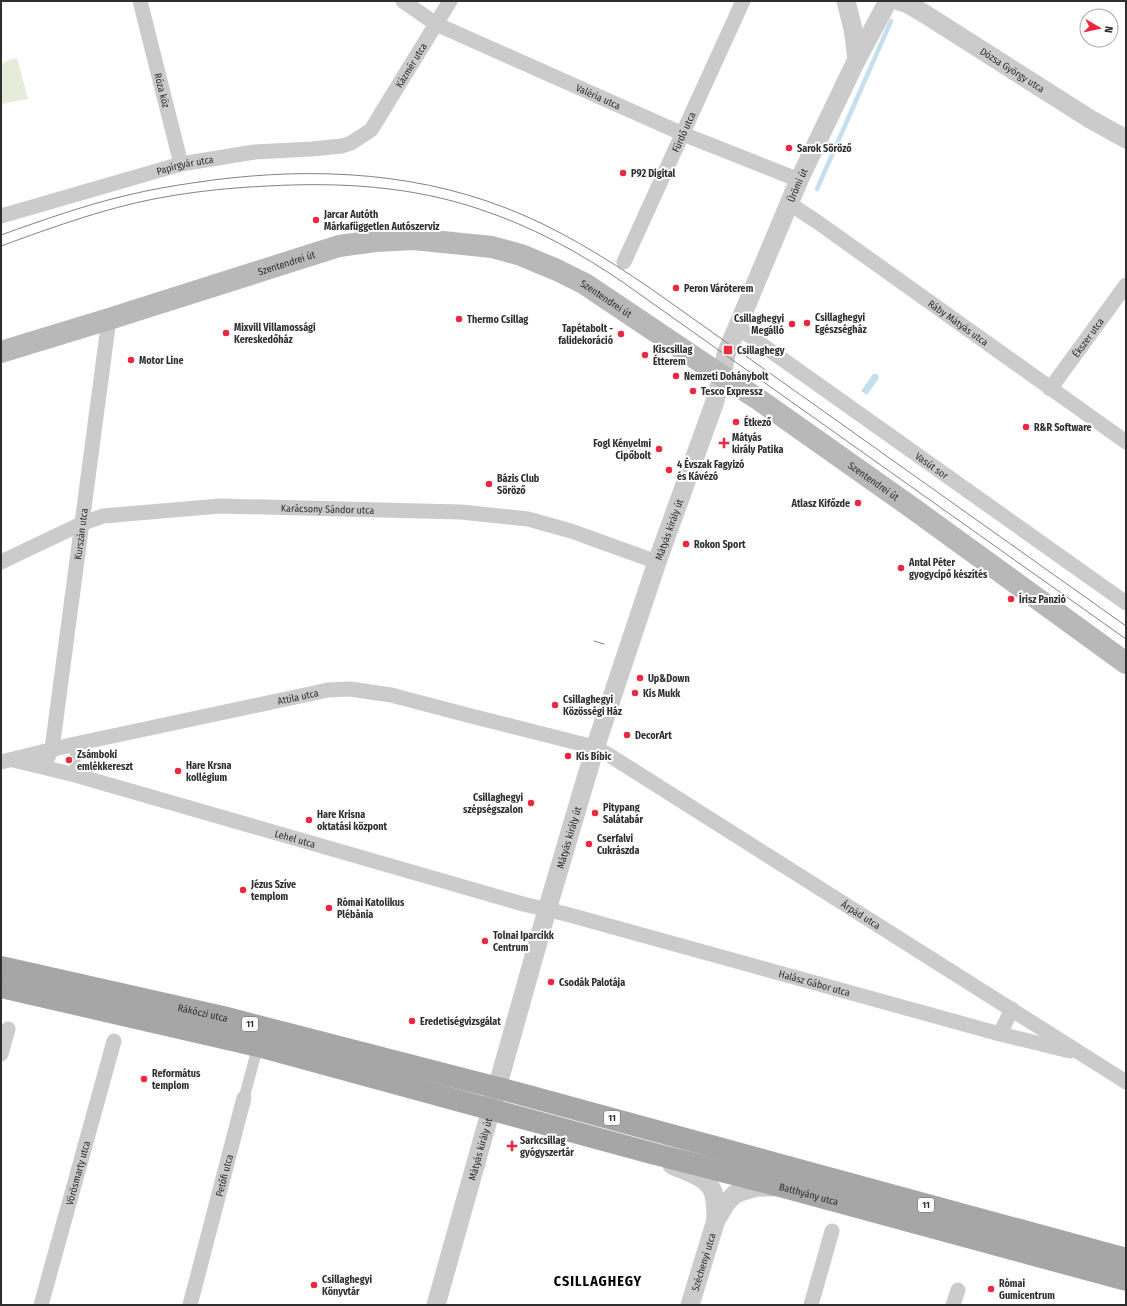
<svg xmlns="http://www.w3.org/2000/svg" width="1127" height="1306" font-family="'Fira Sans Condensed',sans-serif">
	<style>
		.green { fill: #e5ecda }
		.water { fill: #c5e0ed }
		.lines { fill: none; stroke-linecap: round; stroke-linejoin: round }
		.stream { stroke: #c5e0ed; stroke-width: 4.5 }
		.pedestrian { stroke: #cbcbcb; stroke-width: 11 }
		.minor { stroke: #cbcbcb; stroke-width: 15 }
		.tertiary { stroke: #cbcbcb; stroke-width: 19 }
		.secondary { stroke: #b8b8b8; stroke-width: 22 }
		.primary { stroke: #a6a6a6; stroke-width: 22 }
		.tram { stroke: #838383; stroke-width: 1 }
		.poi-dot { fill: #ee2640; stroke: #fff; stroke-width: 1.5 }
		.labels { text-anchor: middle; stroke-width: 4; stroke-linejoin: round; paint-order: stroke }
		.shield { fill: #fff; stroke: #6d6d6d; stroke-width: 1 }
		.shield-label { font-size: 9px; font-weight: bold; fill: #2e2e2e }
		.street-label { font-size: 10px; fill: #2e2e2e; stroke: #fff }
		.poi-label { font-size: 10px; font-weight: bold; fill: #2e2e2e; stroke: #fff; text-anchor: start }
		.district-label { font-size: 14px; font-weight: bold; letter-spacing: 1px; fill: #000; stroke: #fff }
	</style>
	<rect width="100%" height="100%" fill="#fff"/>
	<path class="green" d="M17,58l11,41 -27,5v-40l8,-4z"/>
	<path class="water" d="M873,374h4l2,4 -12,17 -6,-4z"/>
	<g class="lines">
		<path class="stream" d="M817,189l74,-168"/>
		<g class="pedestrian">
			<path d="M75,775v-31"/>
			<path d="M244,1098l14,-52"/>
		</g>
		<g class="minor">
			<path id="s1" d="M140,1l41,163"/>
			<path id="s2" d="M403,1l33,23 247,110 116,46"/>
			<path id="s3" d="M790,204l26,17 310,221"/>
			<path id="s4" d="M1,216l180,-52 73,-12 58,-3 30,-3 9,-3 20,-13 79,-129"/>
			<path id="s5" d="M624,262l119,-261"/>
			<path id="s6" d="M737,327l389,276"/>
			<path id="s7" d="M1050,389l76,-104"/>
			<path id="s8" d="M1,562l80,-38 22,-8 117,-10 241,6 67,7 43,12 86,31"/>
			<path id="s9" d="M48,757l4,-8 57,-430"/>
			<path id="s10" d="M13,760l62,15 448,129 43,10 434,120 70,17"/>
			<path id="s11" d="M1,762l74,-18 253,-54 22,-1 41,6 84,22 107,27 13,4 14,7 517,327"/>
			<path d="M1000,1034l12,-25"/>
			<path d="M1,1054l7,-25"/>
			<path id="s12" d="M41,1305l73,-264"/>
			<path id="s13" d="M190,1305l54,-207"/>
			<path d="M811,1305l21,-74"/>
			<path d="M953,1305l5,-15"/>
		</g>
		<g class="tertiary">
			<path d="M846,1l7,28 4,30"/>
			<path id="s14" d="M899,1l9,3 17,10 165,105 36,20"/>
			<path d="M672,1165c13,6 36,12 41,27 3,9 3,18 3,28"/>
			<path id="s15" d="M436,1305l111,-395 48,-162 62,-186 57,-158 8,-28 4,-22 73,-174 58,-121 31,-58"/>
			<path id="s16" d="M690,1305l26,-85 11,-18 8,-8 11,-4 11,-3h15"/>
		</g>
		<path class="secondary" id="s17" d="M1,352l108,-33 230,-73 37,-5 37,-2 79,8 29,8 36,15 28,14 137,92 36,23 153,108 215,156"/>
		<g class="primary">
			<path id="s18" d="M1,967l222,50 294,76 609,166"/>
			<path id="s19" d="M1,987l257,59 393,107 133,34 342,93"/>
		</g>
		<g class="tram">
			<path d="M1,235c42,-15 84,-30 127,-40 21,-5 43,-9 64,-12 105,-16 214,-14 314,25 52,20 98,49 144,80l476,338"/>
			<path d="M1,246c44,-16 88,-32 134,-43 44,-10 88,-15 133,-17 71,-4 143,0 211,23 52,17 100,43 145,74l502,356"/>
			<path d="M594,641l10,3"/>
		</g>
	</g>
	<g class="poi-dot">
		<circle cx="789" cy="148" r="4"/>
		<circle cx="623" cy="173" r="4"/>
		<circle cx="316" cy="220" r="4"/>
		<circle cx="676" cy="288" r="4"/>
		<circle cx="459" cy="319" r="4"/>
		<circle cx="807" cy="323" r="4"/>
		<circle cx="792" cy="324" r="4"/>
		<circle cx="226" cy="333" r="4"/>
		<circle cx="621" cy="334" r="4"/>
		<rect x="723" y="345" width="10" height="10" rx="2"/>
		<circle cx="645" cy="355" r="4"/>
		<circle cx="131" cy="360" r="4"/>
		<circle cx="676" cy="376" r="4"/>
		<circle cx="693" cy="391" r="4"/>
		<circle cx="736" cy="422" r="4"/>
		<circle cx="1026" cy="427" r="4"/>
		<path d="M722 437h4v4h4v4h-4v4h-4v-4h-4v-4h4z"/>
		<circle cx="659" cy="449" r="4"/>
		<circle cx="669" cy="470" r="4"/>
		<circle cx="489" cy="484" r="4"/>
		<circle cx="858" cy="503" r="4"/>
		<circle cx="686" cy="544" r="4"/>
		<circle cx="901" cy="568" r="4"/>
		<circle cx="1011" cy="599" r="4"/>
		<circle cx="640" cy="678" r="4"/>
		<circle cx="635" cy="693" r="4"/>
		<circle cx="555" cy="705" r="4"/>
		<circle cx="627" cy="735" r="4"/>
		<circle cx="568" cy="756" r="4"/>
		<circle cx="69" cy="760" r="4"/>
		<circle cx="178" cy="771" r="4"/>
		<circle cx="531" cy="803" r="4"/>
		<circle cx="595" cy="813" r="4"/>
		<circle cx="309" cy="820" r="4"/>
		<circle cx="589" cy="844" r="4"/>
		<circle cx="243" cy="890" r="4"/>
		<circle cx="329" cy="908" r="4"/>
		<circle cx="485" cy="941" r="4"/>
		<circle cx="551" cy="982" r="4"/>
		<circle cx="412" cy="1021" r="4"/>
		<circle cx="144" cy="1079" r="4"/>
		<path d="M510 1140h4v4h4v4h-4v4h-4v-4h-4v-4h4z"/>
		<circle cx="314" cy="1285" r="4"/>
		<circle cx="991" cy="1289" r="4"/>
	</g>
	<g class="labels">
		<g class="shield">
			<rect x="242" y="1017" width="16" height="14" rx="3"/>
			<rect x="604" y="1111" width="16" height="14" rx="3"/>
			<rect x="918" y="1198" width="16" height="14" rx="3"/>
		</g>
		<g class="shield-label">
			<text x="250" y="1027">11</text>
			<text x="612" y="1121">11</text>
			<text x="926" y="1208">11</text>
		</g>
		<g class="street-label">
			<text dy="4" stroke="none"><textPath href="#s4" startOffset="459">Kázmér utca</textPath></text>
			<text dy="4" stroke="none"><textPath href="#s14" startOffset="133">Dózsa György utca</textPath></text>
			<text dy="4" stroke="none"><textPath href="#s1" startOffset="92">Róza köz</textPath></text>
			<text dy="4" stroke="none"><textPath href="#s2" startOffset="218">Valéria utca</textPath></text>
			<text dy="4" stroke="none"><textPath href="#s5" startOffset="143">Fürdő utca</textPath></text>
			<text dy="4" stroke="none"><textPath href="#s4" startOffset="191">Papírgyár utca</textPath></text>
			<text dy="4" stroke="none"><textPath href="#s15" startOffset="1178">Ürömi út</textPath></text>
			<text dy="4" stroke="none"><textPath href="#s17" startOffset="299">Szentendrei út</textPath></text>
			<text dy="4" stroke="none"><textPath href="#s17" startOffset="634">Szentendrei út</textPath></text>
			<text dy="4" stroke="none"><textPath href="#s3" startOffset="206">Ráby Mátyás utca</textPath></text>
			<text dy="4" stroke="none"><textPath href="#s7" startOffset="64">Ékszer utca</textPath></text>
			<text dy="4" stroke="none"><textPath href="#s6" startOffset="239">Vasút sor</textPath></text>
			<text dy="4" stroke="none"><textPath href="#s17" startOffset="958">Szentendrei út</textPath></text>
			<text dy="4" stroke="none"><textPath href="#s8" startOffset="337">Karácsony Sándor utca</textPath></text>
			<text dy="4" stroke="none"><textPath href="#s15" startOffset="810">Mátyás király út</textPath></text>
			<text dy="4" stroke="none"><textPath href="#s9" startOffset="226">Kurszán utca</textPath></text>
			<text dy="4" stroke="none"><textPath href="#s11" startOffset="304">Attila utca</textPath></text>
			<text dy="4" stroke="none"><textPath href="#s15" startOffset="486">Mátyás király út</textPath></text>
			<text dy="4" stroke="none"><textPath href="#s10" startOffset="293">Lehel utca</textPath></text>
			<text dy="4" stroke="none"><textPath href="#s11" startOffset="923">Árpád utca</textPath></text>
			<text dy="4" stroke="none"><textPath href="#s10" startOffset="832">Halász Gábor utca</textPath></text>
			<text dy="4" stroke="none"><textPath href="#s18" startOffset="207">Rákóczi utca</textPath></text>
			<text dy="4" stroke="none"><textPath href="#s15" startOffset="162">Mátyás király út</textPath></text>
			<text dy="4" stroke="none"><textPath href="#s12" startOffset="137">Vörösmarty utca</textPath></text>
			<text dy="4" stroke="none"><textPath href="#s13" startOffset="134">Petőfi utca</textPath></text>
			<text dy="4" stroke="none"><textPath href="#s19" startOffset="834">Batthyány utca</textPath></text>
			<text dy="4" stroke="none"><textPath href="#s16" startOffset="45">Széchenyi utca</textPath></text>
		</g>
		<g class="poi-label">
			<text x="797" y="152">Sarok Söröző</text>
			<text x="631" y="177">P92 Digital</text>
			<text x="324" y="218">Jarcar Autóth<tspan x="324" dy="12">Márkafüggetlen Autószerviz</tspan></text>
			<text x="684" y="292">Peron Váróterem</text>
			<text x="815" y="321">Csillaghegyi<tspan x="815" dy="12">Egészségház</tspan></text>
			<text x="784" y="322" text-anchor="end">Csillaghegyi<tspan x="784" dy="12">Megálló</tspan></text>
			<text x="467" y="323">Thermo Csillag</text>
			<text x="234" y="331">Mixvill Villamossági<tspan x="234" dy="12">Kereskedőház</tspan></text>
			<text x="613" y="332" text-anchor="end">Tapétabolt -<tspan x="613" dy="12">falidekoráció</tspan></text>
			<text x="653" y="353">Kiscsillag<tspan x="653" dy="12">Étterem</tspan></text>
			<text x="737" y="354">Csillaghegy</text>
			<text x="139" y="364">Motor Line</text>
			<text x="684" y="380">Nemzeti Dohánybolt</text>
			<text x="701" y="395">Tesco Expressz</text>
			<text x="744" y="426">Étkező</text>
			<text x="1034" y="431">R&amp;R Software</text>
			<text x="732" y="441">Mátyás<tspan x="732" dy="12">király Patika</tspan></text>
			<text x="651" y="447" text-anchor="end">Fogl Kényelmi<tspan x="651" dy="12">Cipőbolt</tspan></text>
			<text x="677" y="468">4 Évszak Fagyizó<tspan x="677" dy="12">és Kávézó</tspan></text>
			<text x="497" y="482">Bázis Club<tspan x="497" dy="12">Söröző</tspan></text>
			<text x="850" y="507" text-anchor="end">Atlasz Kifőzde</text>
			<text x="694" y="548">Rokon Sport</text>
			<text x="909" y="566">Antal Péter<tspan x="909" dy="12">gyogycipő készítés</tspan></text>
			<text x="1019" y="603">Írisz Panzió</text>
			<text x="648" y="682">Up&amp;Down</text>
			<text x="643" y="697">Kis Mukk</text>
			<text x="563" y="703">Csillaghegyi<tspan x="563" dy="12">Közösségi Ház</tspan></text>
			<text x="635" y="739">DecorArt</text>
			<text x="77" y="758">Zsámboki<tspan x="77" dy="12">emlékkereszt</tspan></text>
			<text x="576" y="760">Kis Bíbic</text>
			<text x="186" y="769">Hare Krsna<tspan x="186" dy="12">kollégium</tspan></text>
			<text x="523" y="801" text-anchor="end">Csillaghegyi<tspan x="523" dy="12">szépségszalon</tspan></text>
			<text x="603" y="811">Pitypang<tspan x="603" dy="12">Salátabár</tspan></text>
			<text x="317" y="818">Hare Krisna<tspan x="317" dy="12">oktatási központ</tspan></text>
			<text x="597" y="842">Cserfalvi<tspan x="597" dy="12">Cukrászda</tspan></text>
			<text x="251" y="888">Jézus Szíve<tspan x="251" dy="12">templom</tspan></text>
			<text x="337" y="906">Római Katolikus<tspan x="337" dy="12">Plébánia</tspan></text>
			<text x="493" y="939">Tolnai Iparcikk<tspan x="493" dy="12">Centrum</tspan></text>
			<text x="559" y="986">Csodák Palotája</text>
			<text x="420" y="1025">Eredetiségvizsgálat</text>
			<text x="152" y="1077">Református<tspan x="152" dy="12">templom</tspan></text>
			<text x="520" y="1144">Sarkcsillag<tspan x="520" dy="12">gyógyszertár</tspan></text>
			<text x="322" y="1283">Csillaghegyi<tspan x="322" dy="12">Könyvtár</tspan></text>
			<text x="999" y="1287">Római<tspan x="999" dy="12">Gumicentrum</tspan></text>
		</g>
		<g class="district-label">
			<text x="598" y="1286">CSILLAGHEGY</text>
		</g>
	</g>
	<rect width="1127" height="1306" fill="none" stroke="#2e2e2e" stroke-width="4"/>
	<g transform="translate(1099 28) rotate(99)"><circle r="19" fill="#ffffff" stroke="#ababab"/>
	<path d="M0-3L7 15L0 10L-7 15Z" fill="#ee2640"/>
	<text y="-6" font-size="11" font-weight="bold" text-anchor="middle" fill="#2e2e2e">N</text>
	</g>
</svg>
